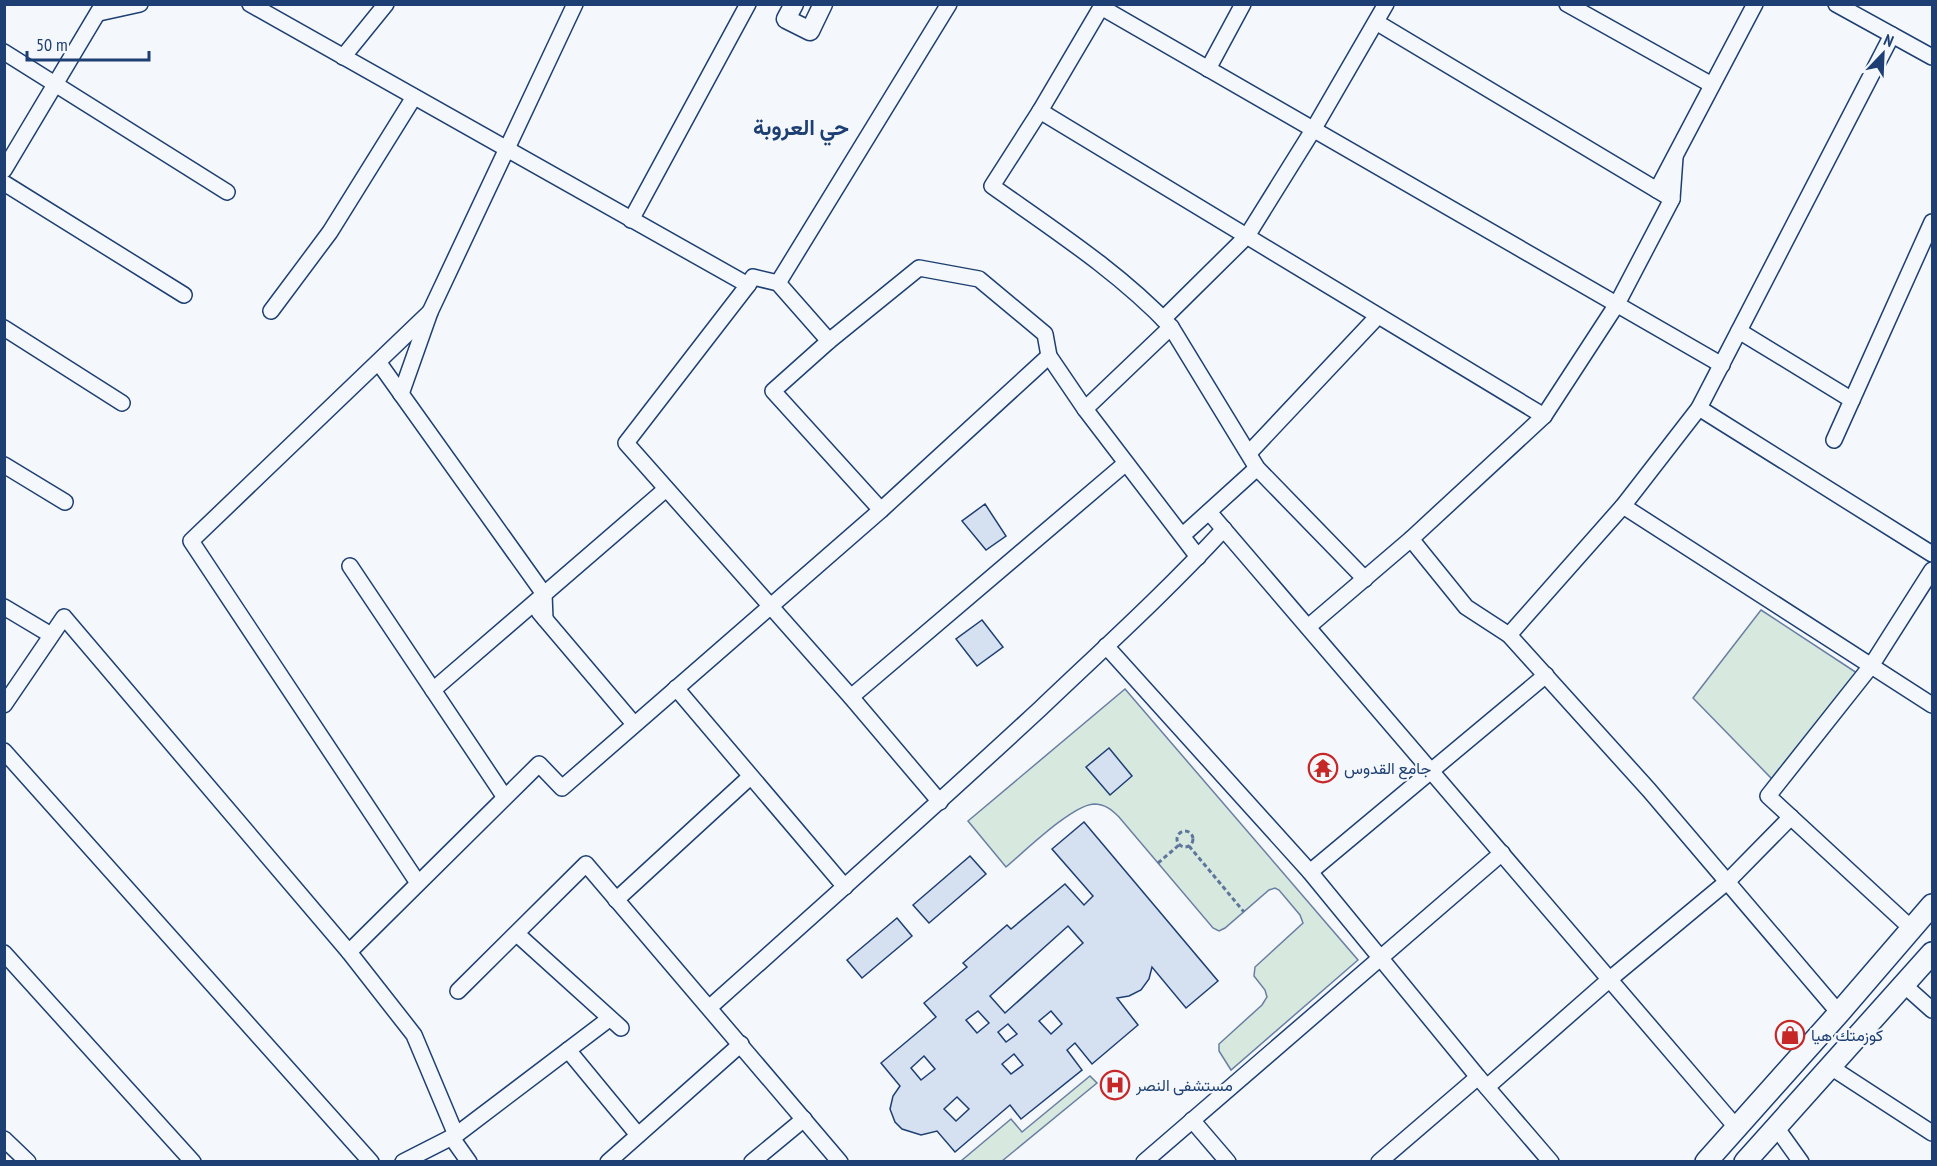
<svg xmlns="http://www.w3.org/2000/svg" width="1937" height="1166" font-family="'PT Sans Narrow',Vazirmatn,sans-serif">
	<style>
		.green { fill: #d7e8df; stroke: #687fa3; stroke-width: 1.5 }
		.building { fill: #d5e0f0; stroke: #1d3f73; stroke-width: 1.5; fill-rule: evenodd }
		.lines { fill: none; stroke-linecap: round; stroke-linejoin: round }
		.minor-casing { stroke: #1d3f73; stroke-width: 18 }
		.tertiary-casing { stroke: #1d3f73; stroke-width: 21 }
		.secondary-casing { stroke: #1d3f73; stroke-width: 24 }
		.path { stroke: #5e769c; stroke-width: 3; stroke-dasharray: 4.5 3; stroke-linecap: butt }
		.minor { stroke: #f4f7fb; stroke-width: 15 }
		.tertiary { stroke: #f4f7fb; stroke-width: 18 }
		.secondary { stroke: #f4f7fb; stroke-width: 21 }
		.labels { text-anchor: middle; stroke-width: 4.5; stroke-linejoin: round; paint-order: stroke }
		.poi-label { font-size: 16px; fill: #1d3f73; stroke: #f4f7fb; text-anchor: start }
		.district-label { font-size: 22px; font-weight: bold; fill: #1d3f73; stroke: #f4f7fb }
	</style>
	<rect width="100%" height="100%" fill="#f4f7fb"/>
	<g class="green">
		<path d="M1761,610l96,63 -85,106 -79,-81z"/>
		<path d="M1125,689l233,271 -127,110 -12,-19v-7l43,-39 5,-8 -2,-7 -11,-14 1,-9 48,-44 -3,-8 -21,-25 -4,-2 -6,2 -44,38 -6,3 -6,-3 -94,-111c-7,-7 -14,-13 -25,-13 -22,1 -70,48 -88,63l-38,-46z"/>
		<path d="M1090,1076l7,7 -95,78h-41l50,-42 11,13z"/>
	</g>
	<g class="building">
		<path d="M985,504l21,32 -20,14 -24,-29z"/>
		<path d="M982,620l21,27 -26,19 -21,-27z"/>
		<path d="M1109,748l23,28 -22,19 -24,-28z"/>
		<path d="M1084,822l134,159 -32,27 -34,-41 -3,12 -8,11 -12,6 -12,2 21,27 -46,39 -17,-21 -8,7 15,20 -61,49 -11,-14 -55,47 -18,-21 -16,4 -19,-6 -7,-7 -5,-13 3,-13 7,-10 -19,-23 55,-46 -12,-14 43,-36 -4,-4 44,-38 4,4 54,-45 19,21 9,-9 -41,-47zM1068,926l15,17 -78,70 -15,-17zM978,1011l11,12 -12,10 -11,-13zM1051,1011l11,13 -11,10 -12,-13zM1008,1024l9,10 -11,8 -8,-10zM1014,1054l9,11 -12,9 -9,-10zM924,1056l11,13 -14,11 -10,-12zM957,1097l12,12 -13,12 -12,-12z"/>
		<path d="M970,856l16,18 -57,49 -16,-18z"/>
		<path d="M897,918l15,18 -50,42 -15,-18z"/>
	</g>
	<g class="lines">
		<g class="minor-casing">
			<g id="minor">
				<path d="M250,4l498,281"/>
				<path d="M1103,4l-63,107 -48,75c62,44 127,86 179,141l86,141 108,111"/>
				<path d="M1567,4l145,81"/>
				<path d="M1836,4l96,53"/>
				<path d="M1101,7l621,358"/>
				<path d="M99,13l41,-9"/>
				<path d="M1376,22l296,177"/>
				<path d="M4,52l223,140"/>
				<path d="M343,57l43,-53"/>
				<path d="M1208,69l35,-65"/>
				<path d="M1040,111l504,305"/>
				<path d="M4,170l99,-166"/>
				<path d="M4,183l180,112"/>
				<path d="M1657,190l98,-186"/>
				<path d="M631,220l117,-216"/>
				<path d="M778,283l171,-279"/>
				<path d="M271,311l59,-79 84,-135"/>
				<path d="M1163,319l84,-83 66,-106 73,-126"/>
				<path d="M4,328l118,75"/>
				<path d="M1739,331l113,69 -18,40"/>
				<path d="M829,341l-51,-58 -25,-6 -5,8 -122,158 225,254 89,105"/>
				<path d="M379,363l165,231 1,25"/>
				<path d="M401,394l29,-82 145,-308"/>
				<path d="M1852,400l80,-178"/>
				<path d="M1699,408l233,146"/>
				<path d="M1085,409l86,-82"/>
				<path d="M1249,453l129,-137"/>
				<path d="M4,465l61,37"/>
				<path d="M1623,506l309,199"/>
				<path d="M881,510l-108,-119 56,-50 90,-73 60,11 66,55 4,22 36,53 113,148"/>
				<path d="M1209,512l527,615"/>
				<path d="M1183,535l74,-67"/>
				<path d="M1411,539l55,68 43,28 140,155 190,223"/>
				<path d="M350,566l154,230"/>
				<path d="M4,607l47,28"/>
				<path d="M539,612l95,112"/>
				<path d="M1308,627l103,-88 133,-123 73,-112 55,-105 3,-42"/>
				<path d="M1509,635l114,-129 76,-98 193,-373"/>
				<path d="M1106,646l204,226 168,205 73,85"/>
				<path d="M676,688l169,199"/>
				<path d="M433,690l233,-201"/>
				<path d="M851,697l275,-234"/>
				<path d="M4,705l60,-88 285,335 65,83 42,100"/>
				<path d="M4,751l367,411"/>
				<path d="M1310,872l236,-197"/>
				<path d="M418,883l-227,-342 239,-229"/>
				<path d="M616,900l134,-123"/>
				<path d="M1911,928l-143,-132 103,-130 61,-96"/>
				<path d="M517,934l104,94"/>
				<path d="M349,952l190,-188 23,24 319,-278 168,-154"/>
				<path d="M4,953l189,209"/>
				<path d="M1904,985l28,25"/>
				<path d="M458,991l128,-127 254,298"/>
				<path d="M710,1007c111,-99 222,-198 331,-299 62,-59 125,-116 183,-179"/>
				<path d="M568,1050l70,85"/>
				<path d="M1829,1066l103,67"/>
				<path d="M1487,1087l123,-108 118,-98 63,-64"/>
				<path d="M1192,1120l36,42"/>
				<path d="M1776,1127l25,35"/>
				<path d="M452,1138l17,24"/>
				<path d="M4,1139l24,23"/>
				<path d="M403,1162l53,-27 153,-116"/>
				<path d="M608,1162l133,-118"/>
				<path d="M752,1162l52,-43"/>
				<path d="M1144,1162l358,-309"/>
				<path d="M1379,1162l99,-85"/>
			</g>
		</g>
		<g class="tertiary-casing">
			<path id="tertiary" d="M794,4l-8,15 24,12 13,-27"/>
		</g>
		<g class="secondary-casing">
			<g id="secondary">
				<path d="M1706,1162l133,-149 93,-108"/>
				<path d="M1745,1162l187,-209"/>
			</g>
		</g>
		<g class="path">
			<circle cx="1185" cy="839" r="8"/>
			<path d="M1189,846l55,66"/>
			<path d="M1158,863l21,-18"/>
		</g>
		<use href="#minor" class="minor"/>
		<use href="#tertiary" class="tertiary"/>
		<use href="#secondary" class="secondary"/>
	</g>
	<defs>
		<g id="temple-ring" transform="scale(1.5)"><circle r="9.5" fill="#f4f7fb" stroke="#c62828" stroke-width="1.5"/><path d="M0-6L5-2H3V0L6.5 2.5H4V6H1.5V3h-3V6H-4V2.5H-6.5L-3 0V-2H-5Z" fill="#c62828"/></g>
		<g id="shop-ring" transform="scale(1.5)"><circle r="9.5" fill="#f4f7fb" stroke="#c62828" stroke-width="1.5"/><path d="M-5-2.5h2.3a2.7 3.5 0 0 1 5.4 0H5L5.5 6h-11ZM-1.5-2.5h3a1.5 2.3 0 0 0-3 0Z" fill="#c62828"/></g>
		<g id="hospital-ring" transform="scale(1.5)"><circle r="9.5" fill="#f4f7fb" stroke="#c62828" stroke-width="1.5"/><path d="M-5-5h3v3.5h4V-5h3V5h-3V1.5h-4V5h-3Z" fill="#c62828"/></g>
	</defs>
	<g fill-rule="evenodd">
		<use href="#temple-ring" x="1323" y="768"/>
		<use href="#shop-ring" x="1790" y="1035"/>
		<use href="#hospital-ring" x="1115" y="1085"/>
	</g>
	<g class="labels">
		<g class="poi-label">
			<text x="1344" y="774">جامع القدوس</text>
			<text x="1811" y="1041">كوزمتك هيا</text>
			<text x="1136" y="1091">مستشفى النصر</text>
		</g>
		<g class="district-label">
			<text x="801" y="135">حي العروبة</text>
		</g>
	</g>
	<rect width="1937" height="1166" fill="none" stroke="#1d3f73" stroke-width="12"/>
	<g transform="translate(1883 54) rotate(23)" stroke="#f4f7fb" stroke-width="4.5" paint-order="stroke">
	<path d="M0-4.5L10 22L0 15L-10 22Z" fill="#1d3f73"/>
	<text y="-9" font-size="16" font-weight="bold" text-anchor="middle" fill="#1d3f73">N</text>
	</g>
	<path d="M27 51v9h122v-9" fill="none" stroke="#1d3f73" stroke-width="3"/>
	<text x="36" y="51" font-size="18" fill="#1d3f73" stroke="#f4f7fb" stroke-width="4.5" paint-order="stroke">50 m</text>
</svg>
